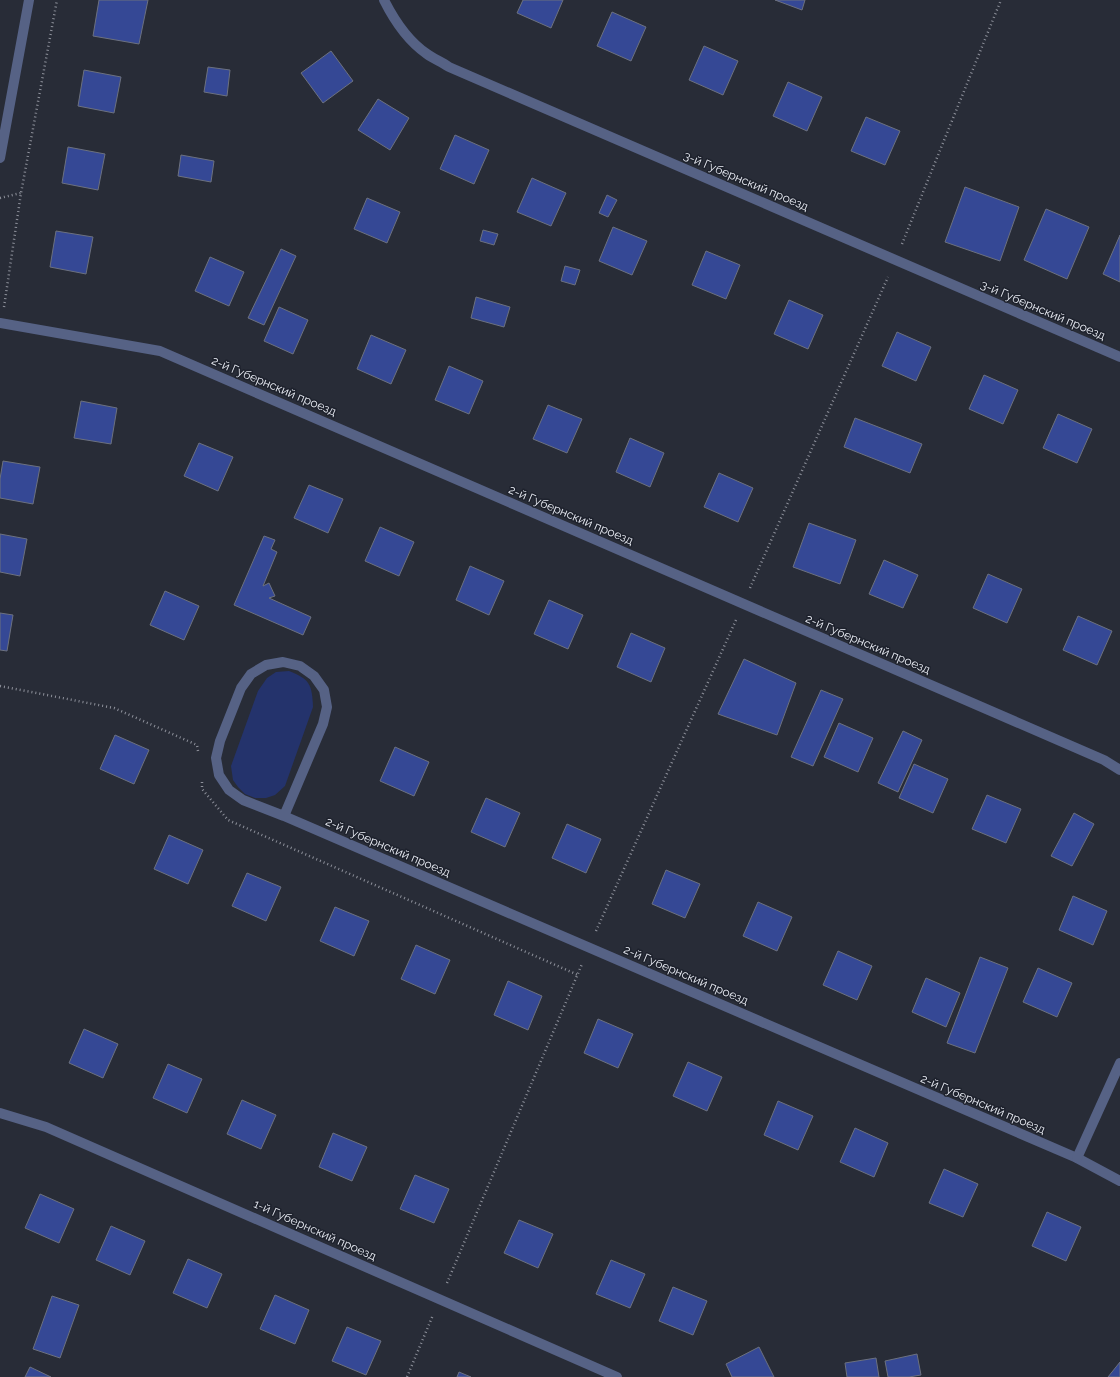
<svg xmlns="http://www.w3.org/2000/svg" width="1120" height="1377" font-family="Raleway,sans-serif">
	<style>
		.green { fill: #24336c }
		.building { fill: #354895; stroke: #6c717f }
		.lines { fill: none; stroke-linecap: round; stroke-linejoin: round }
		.path { stroke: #8e919b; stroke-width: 2.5; stroke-dasharray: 1 3; stroke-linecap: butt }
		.minor { stroke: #566285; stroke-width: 10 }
		.tertiary { stroke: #566285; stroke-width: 10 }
		.labels { text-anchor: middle; stroke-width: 3; stroke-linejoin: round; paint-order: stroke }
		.street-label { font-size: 12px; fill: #e8ebf3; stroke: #1e222d }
	</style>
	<rect width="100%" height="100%" fill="#282c37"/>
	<path class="green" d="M289,671c21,8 23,14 24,36l-28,79 -10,9 -9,3h-11l-10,-4 -7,-7 -5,-7 -2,-14 27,-75 9,-13 9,-6z"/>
	<g class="building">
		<path d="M99,0h49l-9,44 -46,-8z"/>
		<path d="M523,0h40l-12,28 -34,-15z"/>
		<path d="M775,0h30l-3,10z"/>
		<path d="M612,12l34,15 -15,34 -34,-15z"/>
		<path d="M704,46l34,15 -15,34 -34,-15z"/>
		<path d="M331,51l22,30 -30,22 -22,-30z"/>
		<path d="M208,67l22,3 -3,26 -23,-4z"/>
		<path d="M84,70l37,7 -7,36 -36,-7z"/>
		<path d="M788,82l34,15 -15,34 -34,-15z"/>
		<path d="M378,99l31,19 -19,32 -32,-20z"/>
		<path d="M866,117l34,14 -15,34 -34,-14z"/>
		<path d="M455,135l34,15 -15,34 -34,-15z"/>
		<path d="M68,147l37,7 -7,36 -36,-7z"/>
		<path d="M181,155l33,6 -3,21 -33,-6z"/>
		<path d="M532,178l34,15 -15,33 -34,-14z"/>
		<path d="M965,187l54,20 -19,54 -55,-19z"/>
		<path d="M607,195l10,5 -9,17 -9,-4z"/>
		<path d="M367,198l33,14 -13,31 -33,-14z"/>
		<path d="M1046,209l43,18 -22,52 -43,-19z"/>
		<path d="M613,227l34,14 -15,34 -33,-14z"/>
		<path d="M483,230l15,4 -4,11 -14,-4z"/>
		<path d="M56,231l37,6 -7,37 -36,-7z"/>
		<path d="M1120,235v47l-17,-8z"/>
		<path d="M281,249l15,7 -32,69 -16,-7z"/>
		<path d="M706,251l34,14 -14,34 -34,-14z"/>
		<path d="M210,257l34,15 -15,34 -34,-15z"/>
		<path d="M565,266l15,4 -5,15 -14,-4z"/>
		<path d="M476,297l34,10 -6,20 -33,-9z"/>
		<path d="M789,300l34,15 -15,34 -34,-15z"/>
		<path d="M279,307l29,13 -15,34 -29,-13z"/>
		<path d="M897,332l34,15 -15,34 -34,-15z"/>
		<path d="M371,335l35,15 -15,34 -34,-15z"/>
		<path d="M449,366l34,15 -14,33 -34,-14z"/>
		<path d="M984,375l34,15 -15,34 -34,-15z"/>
		<path d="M81,401l36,7 -6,36 -37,-6z"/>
		<path d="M548,405l34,14 -15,34 -34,-14z"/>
		<path d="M1058,414l34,15 -15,34 -34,-15z"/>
		<path d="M855,418l67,26 -12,29 -66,-26z"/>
		<path d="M630,438l34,15 -14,34 -34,-15z"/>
		<path d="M199,443l34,14 -15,34 -34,-15z"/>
		<path d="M3,461l37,6 -7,37 -33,-6v-19z"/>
		<path d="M719,473l34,15 -15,34 -34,-15z"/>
		<path d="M309,485l34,14 -15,34 -34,-15z"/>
		<path d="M809,523l47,17 -16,44 -47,-17z"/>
		<path d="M380,527l34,15 -15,34 -34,-15z"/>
		<path d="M0,534l27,5 -7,37 -20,-4z"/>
		<path d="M264,536l11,4 -4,9 6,3 -14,34 6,-3 6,13 -6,2 42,19 -8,18 -69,-30z"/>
		<path d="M884,560l34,15 -15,33 -34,-14z"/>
		<path d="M470,566l34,15 -15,34 -33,-15z"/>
		<path d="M988,574l34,15 -15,34 -34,-15z"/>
		<path d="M165,591l34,15 -15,34 -34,-15z"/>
		<path d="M549,600l34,15 -15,34 -34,-15z"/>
		<path d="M0,613l13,2 -6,36 -7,-1z"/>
		<path d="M1078,616l34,15 -15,34 -34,-15z"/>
		<path d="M631,633l34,15 -14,34 -34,-15z"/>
		<path d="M744,659l52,24 -19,52 -59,-21z"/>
		<path d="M821,690l22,9 -30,67 -22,-9z"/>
		<path d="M839,723l34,15 -15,34 -34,-15z"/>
		<path d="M903,731l19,9 -24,52 -20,-9z"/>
		<path d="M115,735l34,15 -15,34 -34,-15z"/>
		<path d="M395,747l34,15 -15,34 -34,-15z"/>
		<path d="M914,764l34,15 -15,34 -34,-15z"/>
		<path d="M987,795l34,14 -15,34 -34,-14z"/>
		<path d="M486,798l34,15 -15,34 -34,-15z"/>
		<path d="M1074,813l20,11 -22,42 -21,-10z"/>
		<path d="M567,824l34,15 -15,34 -34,-15z"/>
		<path d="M169,835l34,15 -15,34 -34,-15z"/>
		<path d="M666,870l34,14 -15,34 -33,-14z"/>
		<path d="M247,873l34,14 -15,34 -34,-15z"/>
		<path d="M1073,896l34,15 -14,34 -34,-15z"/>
		<path d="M758,902l34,15 -15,34 -34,-15z"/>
		<path d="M335,907l34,14 -15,35 -34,-15z"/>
		<path d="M416,945l34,15 -15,34 -34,-15z"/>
		<path d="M838,951l34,15 -15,34 -34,-15z"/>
		<path d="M980,957l28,11 -33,85 -28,-10z"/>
		<path d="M1038,968l34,15 -15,34 -34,-15z"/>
		<path d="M926,978l34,15 -14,34 -34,-15z"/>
		<path d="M508,981l34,15 -14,34 -34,-15z"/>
		<path d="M598,1019l35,15 -15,34 -34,-15z"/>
		<path d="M84,1029l34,15 -15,34 -34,-15z"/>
		<path d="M688,1062l34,15 -15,34 -34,-15z"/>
		<path d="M168,1064l34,15 -15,34 -34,-15z"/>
		<path d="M242,1100l34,15 -15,34 -34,-15z"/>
		<path d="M778,1101l35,15 -15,34 -34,-15z"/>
		<path d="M855,1128l33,15 -14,34 -34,-15z"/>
		<path d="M333,1133l34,14 -15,34 -33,-14z"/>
		<path d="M944,1169l34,15 -15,33 -34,-14z"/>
		<path d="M415,1175l34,14 -15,34 -34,-14z"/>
		<path d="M40,1194l34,15 -15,34 -34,-15z"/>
		<path d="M1047,1212l34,15 -15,34 -34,-15z"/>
		<path d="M519,1220l34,14 -15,34 -34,-15z"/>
		<path d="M111,1226l34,15 -15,34 -34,-15z"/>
		<path d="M188,1259l34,15 -15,34 -34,-15z"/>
		<path d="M611,1260l34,14 -15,34 -34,-14z"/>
		<path d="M673,1287l34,14 -14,34 -34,-14z"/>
		<path d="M275,1295l34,15 -14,34 -35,-15z"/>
		<path d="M52,1296l27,9 -19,53 -27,-9z"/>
		<path d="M347,1327l34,14 -15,34 -34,-14z"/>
		<path d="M759,1347l15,30h-42l-6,-13z"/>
		<path d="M917,1354l4,21 -12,2h-21l-3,-16z"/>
		<path d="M876,1358l3,19h-32l-2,-14z"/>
		<path d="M1120,1362v15h-12z"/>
		<path d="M30,1367l21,10h-26z"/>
		<path d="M459,1372l12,5h-14z"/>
	</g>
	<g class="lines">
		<g class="path">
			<path d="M0,198l21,-5"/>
			<path d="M902,244l99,-244"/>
			<path d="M4,307l17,-114 36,-193"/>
			<path d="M750,588l138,-311"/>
			<path d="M0,686l114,22 83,37 1,6"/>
			<path d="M202,782v7l26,31 350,155"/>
			<path d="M596,931l140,-311"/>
			<path d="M447,1283l135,-319"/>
			<path d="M407,1377l26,-62"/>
		</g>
		<g class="minor">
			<path d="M384,0c10,20 24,41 43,54 7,5 15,8 22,13l671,290"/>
			<path d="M0,323l160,28 944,409 16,10"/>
			<path d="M284,816l39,-92 4,-17 -3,-17 -10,-14 -14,-10 -17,-4 -17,3 -15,9 -10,14 -21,53 -4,17 3,17 10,15 14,10 41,16 793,342 43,23"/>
			<path d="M0,1113l46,14 571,250"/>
			<path d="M1077,1158l43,-95"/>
		</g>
		<path class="tertiary" d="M0,158l29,-158"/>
	</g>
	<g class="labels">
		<g class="street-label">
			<text transform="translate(746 181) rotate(23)" y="4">3-й Губернский проезд</text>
			<text transform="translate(1043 310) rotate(23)" y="4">3-й Губернский проезд</text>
			<text transform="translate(274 386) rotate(23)" y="4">2-й Губернский проезд</text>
			<text transform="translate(571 515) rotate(23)" y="4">2-й Губернский проезд</text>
			<text transform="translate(868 644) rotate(23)" y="4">2-й Губернский проезд</text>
			<text transform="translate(388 847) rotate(23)" y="4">2-й Губернский проезд</text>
			<text transform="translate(686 975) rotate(23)" y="4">2-й Губернский проезд</text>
			<text transform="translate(983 1104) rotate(23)" y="4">2-й Губернский проезд</text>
			<text transform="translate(315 1230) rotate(24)" y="4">1-й Губернский проезд</text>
		</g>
	</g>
</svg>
